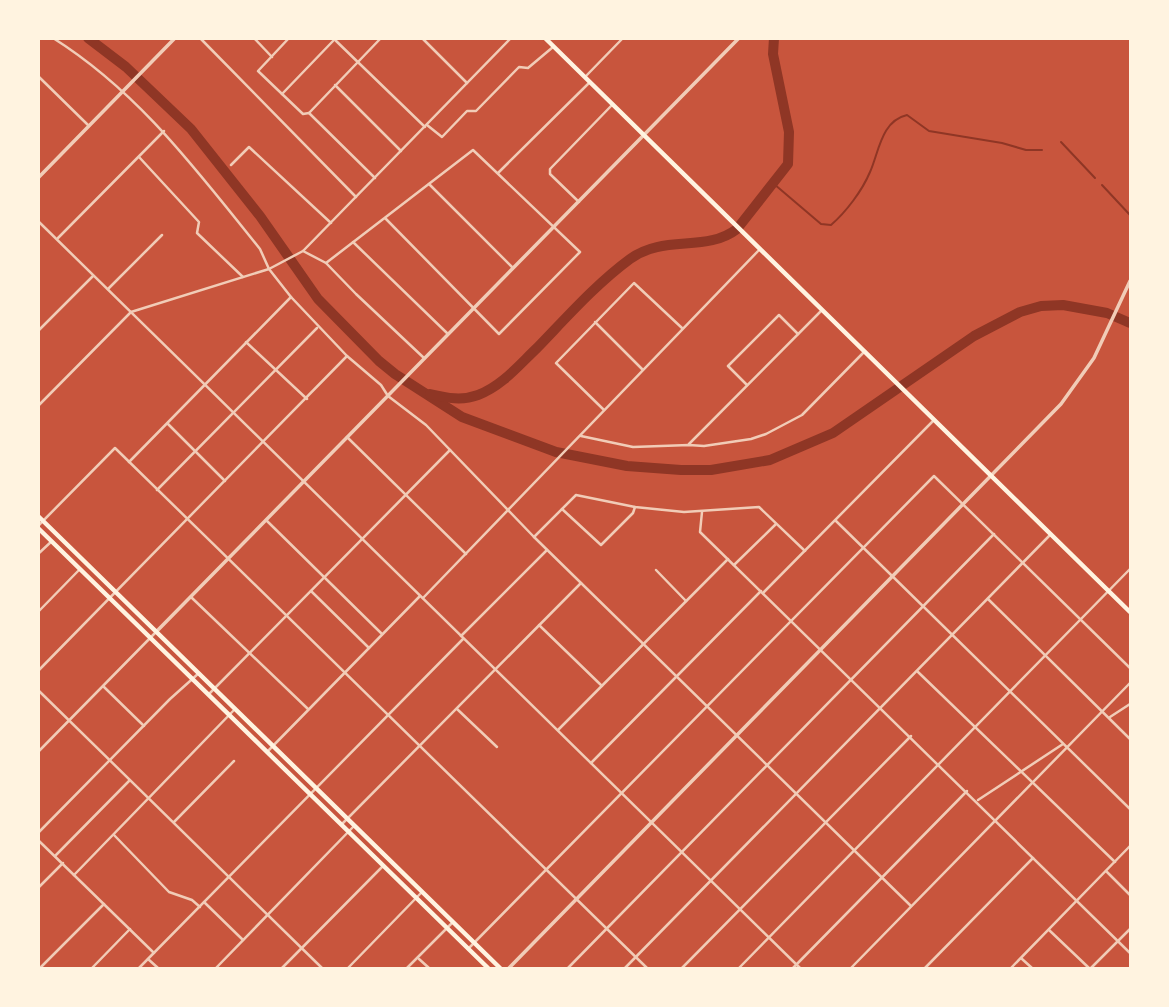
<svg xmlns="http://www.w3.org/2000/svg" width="1169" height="1007" font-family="'Space Grotesk',sans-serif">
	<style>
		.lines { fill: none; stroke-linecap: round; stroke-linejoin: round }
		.stream { stroke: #8f3625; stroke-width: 2 }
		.river { stroke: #8f3625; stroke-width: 10 }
		.minor { stroke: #f1ccb7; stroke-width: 2.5 }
		.tertiary { stroke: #f1ccb7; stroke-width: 3.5 }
		.secondary { stroke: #fff3e0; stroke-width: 4.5 }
		.primary { stroke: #fff3e0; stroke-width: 4.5 }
	</style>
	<rect width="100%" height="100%" fill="#c8553d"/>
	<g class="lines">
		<g class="stream">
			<path d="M1061,142l34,36"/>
			<path d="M774,184l47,40 10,1c15,-13 31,-34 39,-53 9,-20 11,-51 37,-57l22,16 73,12 24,7h16"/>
			<path d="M1102,185l28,30"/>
		</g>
		<g class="river">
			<path d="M88,38l38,29 65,62 69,87 58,83 61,62 16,13 67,43 94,35 71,14 54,4h30l59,-10 63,-27 141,-97 46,-24 21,-6 22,-1 44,8 23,10"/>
			<path d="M430,394c17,4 32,7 48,1 24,-9 41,-30 59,-47 30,-31 59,-64 93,-89 34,-25 76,-6 107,-30l51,-65 1,-32 -16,-78 1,-16"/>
		</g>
		<g class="minor">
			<path d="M53,38c86,54 144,133 207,211l9,20 22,28 56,59 34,29 7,11 38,29 108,112 377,369"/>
			<path d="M200,38l156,159"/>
			<path d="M254,38l18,19"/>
			<path d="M289,38l-31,33 45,43 6,-1"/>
			<path d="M333,38l92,89"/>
			<path d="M422,38l45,45"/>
			<path d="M38,76l51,50"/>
			<path d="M585,77l38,-39"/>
			<path d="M335,85l66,66"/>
			<path d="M282,94l51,-53"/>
			<path d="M427,125l15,12 25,-26h9l43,-44 9,1 25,-21"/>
			<path d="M139,157l60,65 -2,11 46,44"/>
			<path d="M231,165l18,-18 82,76"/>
			<path d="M498,173l92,-91"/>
			<path d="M375,178l-66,-65 72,-75"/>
			<path d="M429,184l84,84"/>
			<path d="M579,202l-29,-28v-5l63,-65"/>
			<path d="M38,221l762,747"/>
			<path d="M58,238l106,-107"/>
			<path d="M353,242l95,92"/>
			<path d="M303,251l23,12 147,-113 107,102 -81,82 -114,-116"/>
			<path d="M326,263l30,31 68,64"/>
			<path d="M108,289l54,-54"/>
			<path d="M595,322l47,47"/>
			<path d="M38,331l55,-55"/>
			<path d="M246,342l61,57"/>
			<path d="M747,385l-19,-19 51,-51 19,19"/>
			<path d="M38,406l93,-94 138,-43 34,-18 208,-213"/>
			<path d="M604,410l-48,-47 78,-80 48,45"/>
			<path d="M168,424l57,57"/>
			<path d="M581,436l52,11 56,-2 15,1 47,-7 15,-5 36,-19 63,-64"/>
			<path d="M347,437l119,117"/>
			<path d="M689,444l133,-134"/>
			<path d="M129,462l162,-165"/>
			<path d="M157,490l160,-162"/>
			<path d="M562,509l39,36 32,-32 2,-6"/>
			<path d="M702,512l-2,20 430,421"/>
			<path d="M266,520l116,114"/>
			<path d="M836,521l294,288"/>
			<path d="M38,526l77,-78 532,520"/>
			<path d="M534,537l42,-42 59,12 49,5 75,-5 46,44"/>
			<path d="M38,554l14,-13"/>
			<path d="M734,565l42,-41"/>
			<path d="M656,570l30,31"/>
			<path d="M311,591l58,57"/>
			<path d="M763,593l170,-172"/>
			<path d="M192,598l116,111"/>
			<path d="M423,598l337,-349"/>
			<path d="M988,599l142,140"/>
			<path d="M38,612l42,-43"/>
			<path d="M539,625l63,61"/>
			<path d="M461,636l86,-86"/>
			<path d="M38,671l309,-315"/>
			<path d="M918,672l197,190"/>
			<path d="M104,687l40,39"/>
			<path d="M38,690l284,278"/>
			<path d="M209,694l241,-244"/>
			<path d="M457,709l40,38"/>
			<path d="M1110,717l20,-13"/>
			<path d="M558,730l170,-171"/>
			<path d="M268,751l152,-155"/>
			<path d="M38,752l118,-120"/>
			<path d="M591,763l170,-172"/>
			<path d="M978,800l85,-56"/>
			<path d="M174,822l60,-61"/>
			<path d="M342,824l239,-241"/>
			<path d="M38,833l132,-134 29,-26"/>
			<path d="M114,835l55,57 23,8 8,7"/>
			<path d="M38,840l116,113"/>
			<path d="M55,856l74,-75"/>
			<path d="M1106,871l24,24"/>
			<path d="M74,875l161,-166"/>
			<path d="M38,888l25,-25"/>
			<path d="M204,902l39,38"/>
			<path d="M1049,930l40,38"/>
			<path d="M468,949l466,-473 196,192"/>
			<path d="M148,959l10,9"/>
			<path d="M419,959l10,9"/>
			<path d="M1022,959l10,9"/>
			<path d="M40,968l64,-64"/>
			<path d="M92,968l38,-39"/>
			<path d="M139,968l324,-329"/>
			<path d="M216,968l138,-142"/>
			<path d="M282,968l101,-102"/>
			<path d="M348,968l73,-75"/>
			<path d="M407,968l46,-46"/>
			<path d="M568,968l426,-434"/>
			<path d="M625,968l426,-434"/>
			<path d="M682,968l229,-232"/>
			<path d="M739,968l391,-399"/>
			<path d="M793,968l174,-177"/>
			<path d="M851,968l279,-285"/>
			<path d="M925,968l108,-110"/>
			<path d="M1011,968l119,-122"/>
			<path d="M1091,968l39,-39"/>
		</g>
		<g class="tertiary">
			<path d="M38,178l137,-140"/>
			<path d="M157,631l582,-593"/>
			<path d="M509,968l552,-564 33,-46 36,-77"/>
		</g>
		<path class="secondary" d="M545,38l585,574"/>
		<g class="primary">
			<path d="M38,516l462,452"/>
			<path d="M38,528l450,440"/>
		</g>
	</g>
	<rect width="1169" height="1007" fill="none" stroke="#fff3e0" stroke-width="80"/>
</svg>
